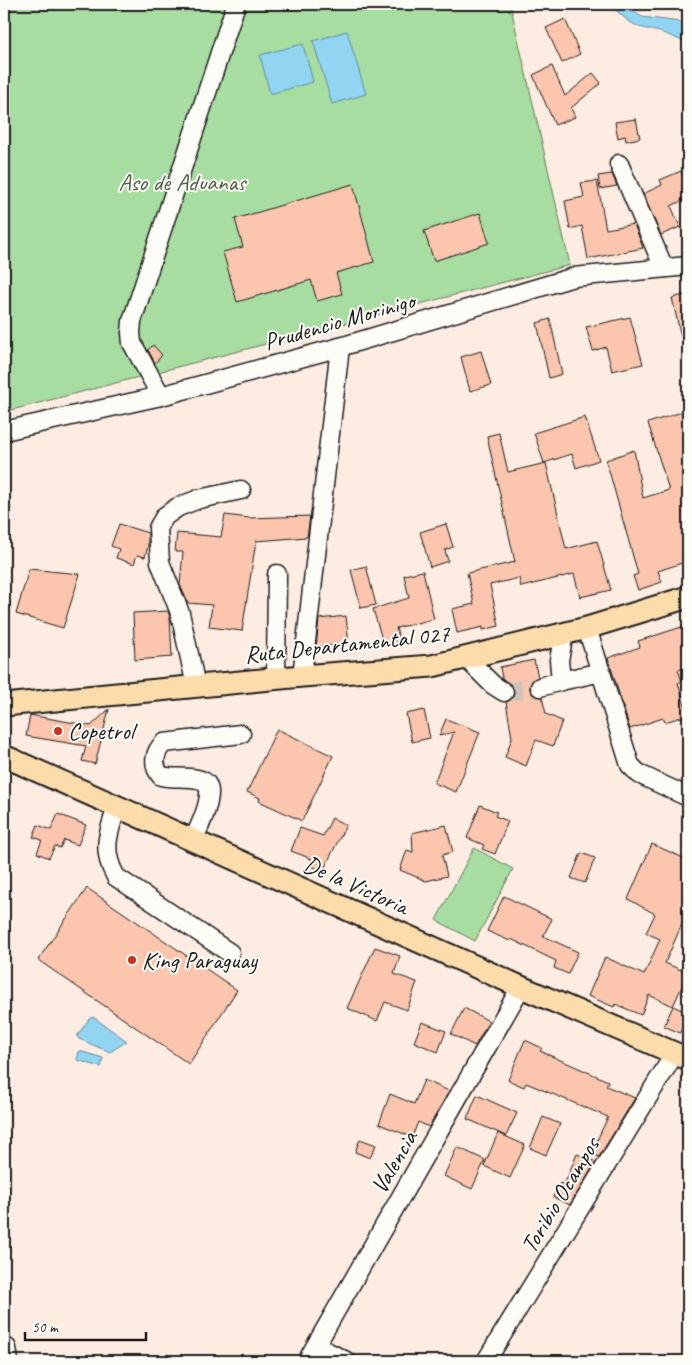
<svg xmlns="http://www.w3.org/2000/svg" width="692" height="1365" font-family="Caveat,sans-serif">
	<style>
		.green { fill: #a7dda1; stroke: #627c5e }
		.water { fill: #91d5f3; stroke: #628b9d }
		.building { fill: #fbc5ae; stroke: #1c1c1c }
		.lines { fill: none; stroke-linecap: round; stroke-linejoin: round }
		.minor-tunnel { stroke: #cfc2ba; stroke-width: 18; stroke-dasharray: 18 9; stroke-linecap: butt }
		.minor-casing { stroke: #1c1c1c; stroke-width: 21 }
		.major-casing { stroke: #1c1c1c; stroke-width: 25 }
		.minor { stroke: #fdfcf7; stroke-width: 18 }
		.major { stroke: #fddcac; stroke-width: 21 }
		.poi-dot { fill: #c8321e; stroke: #fdfcf7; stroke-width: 2 }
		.labels { text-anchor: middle; stroke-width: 4; stroke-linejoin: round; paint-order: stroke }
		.park-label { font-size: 24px; fill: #4d604b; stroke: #fdfcf7 }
		.street-label { font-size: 24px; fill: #1c1c1c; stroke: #fdfcf7 }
		.poi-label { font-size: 24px; fill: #1c1c1c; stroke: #fdfcf7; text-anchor: start }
	</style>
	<rect width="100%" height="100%" fill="#fcece1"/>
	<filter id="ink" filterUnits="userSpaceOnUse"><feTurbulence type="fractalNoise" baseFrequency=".02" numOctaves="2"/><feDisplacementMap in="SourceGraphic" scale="10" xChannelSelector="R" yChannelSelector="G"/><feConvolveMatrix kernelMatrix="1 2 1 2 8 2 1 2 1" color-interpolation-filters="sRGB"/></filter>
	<g filter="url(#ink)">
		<g class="green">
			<path d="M4,4h506l60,261 -566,147z"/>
			<path d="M474,848l39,21 -38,72 -39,-21z"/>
		</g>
		<g class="water">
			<path d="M607,4h15l20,13 46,6v20l-28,-11 -21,-5 -11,-6 -11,-10z"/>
			<path d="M347,31l19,63 -34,10 -19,-63z"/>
			<path d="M303,44l10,38 -43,12 -10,-39z"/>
			<path d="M93,1017l34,24 -17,11 -31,-13 -2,-3 12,-17z"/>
			<path d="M79,1051l24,7 -2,9 -24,-7z"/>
		</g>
		<g class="building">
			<path d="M565,19l15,35 -18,9 -16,-35z"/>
			<path d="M552,66l13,30 28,-23 8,10 -30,25 4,9 -20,8 -22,-50z"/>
			<path d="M636,119l4,19 -14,3 -1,-5 -7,2 -3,-16z"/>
			<path d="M681,171l7,16v11l-17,8 9,21 -19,8 -18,-41 19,-9 -2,-5z"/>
			<path d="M612,174l5,12 -17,3 -2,-13z"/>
			<path d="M597,181l9,48 28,-5 9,24 -55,11 -6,-33 -12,3 -5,-28 19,-4 -3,-14z"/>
			<path d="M353,184l21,78 -38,11 6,21 -25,7 -6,-21 -74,22 -14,-50 20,-5 -8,-28z"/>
			<path d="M480,213l9,30 -55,18 -10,-30z"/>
			<path d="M688,294v50l-5,1 -11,-47z"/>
			<path d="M630,317l13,47 -31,7 -6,-24 -13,4 -7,-24z"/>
			<path d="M550,319l12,55 -13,4 -12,-55z"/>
			<path d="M153,345l9,10 -7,8 -7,-13z"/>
			<path d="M481,351l10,34 -21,6 -9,-34z"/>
			<path d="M688,410v125l-5,2 5,17v7l-30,10 4,11 -24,8 -5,-14 5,-2 -32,-114 28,-10 9,48 26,-8 -21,-67z"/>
			<path d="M585,417l14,43 -23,8 -4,-14 -28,9 -10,-30z"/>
			<path d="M499,433l9,39 38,-9 20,86 31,-8 14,49 -31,7 -6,-23 -53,13 -2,-9 -29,7 9,41 -16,4v-3l-26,6 -5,-24 22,-5 -7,-31 48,-11 -28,-126z"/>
			<path d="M225,515l24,3 61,-2 -3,21 -51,4 -14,90 -33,-4 3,-22 -24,-2 -8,-18 3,-33h-8l2,-19 44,4z"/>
			<path d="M119,524l29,9v13l-3,11 -8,-2 -3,9 -18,-6 3,-9 -8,-3z"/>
			<path d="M446,524l7,23 -8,3 3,11 -18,6 -10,-35z"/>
			<path d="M366,566l10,39 -15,3 -10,-38z"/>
			<path d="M29,569l51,5 -17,54 -47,-14z"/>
			<path d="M423,571l11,48 -38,9 4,13 -16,5 -11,-37 36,-11 -5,-23z"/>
			<path d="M168,611l2,7 2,39 -37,3 -2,-47z"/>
			<path d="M346,616l3,28 -33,3 3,-28z"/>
			<path d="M688,625v42l-10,3 4,11 -4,2 10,32 -23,7 -2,-4 -33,11 -22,-71 32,-11 -2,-6z"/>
			<path d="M534,660l4,17 -6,3 -2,5v5l3,5 9,2 4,17 16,7 -9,25 -17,-6 -10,26 -21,-9 7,-19 -6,-36 7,-4 2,-6 -2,-5 -11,-9 -2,-11z"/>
			<path d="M109,709l-14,55 -13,-3 4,-15 -60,-10 4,-21 61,11z"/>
			<path d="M424,710l6,28 -18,4 -6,-28z"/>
			<path d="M446,719l34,13 -24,60 -22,-9 20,-51 -15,4z"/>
			<path d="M277,729l56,27 -31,65 -43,-20 1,-3 -13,-6z"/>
			<path d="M480,805l17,7 -2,4 13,5 -13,33 -13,-5 2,-4 -17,-7z"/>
			<path d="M58,814l28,11 -8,20 -14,-5 -4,8 -5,-2 -6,12 -12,-5 5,-13 -9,-3 5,-12 13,5z"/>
			<path d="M332,818l14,7 -23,46 -14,-6 3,-6 -21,-8 9,-23 23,8z"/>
			<path d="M446,825l7,27 -11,3 5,21 -21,5 -26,-11 7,-20 6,2 -1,-19z"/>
			<path d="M652,844l36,16v50l-23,53 23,10 -15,33 -24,-11 -8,20 -26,-11 -1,3 -26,-11 17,-39 39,18 16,-36 -14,-6 9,-19 -27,-15z"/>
			<path d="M581,853l14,5 -10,25 -14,-5z"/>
			<path d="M87,888l150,102 -48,74 -151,-104z"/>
			<path d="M504,896l48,23 -9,17 35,16 -10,22 -14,-6 2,-7 -45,-22 -1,2 -23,-10z"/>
			<path d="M375,947l25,9 -6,18 23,8 -10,28 -22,-8 -8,19 -30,-13z"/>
			<path d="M673,1006l15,7 -8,20 -16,-7z"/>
			<path d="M464,1008l25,13 -14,25 -24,-12z"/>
			<path d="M422,1022l24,9 -8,21 -24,-10z"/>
			<path d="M525,1040l17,8 -2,3 68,30 -2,5 29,12 -36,59 -8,-4 17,-36 -82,-34 -2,4 -16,-7z"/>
			<path d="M424,1080l25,11 -20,36 -11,-5 -6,15 -33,-13 11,-30 24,10z"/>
			<path d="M477,1095l40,18 -11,23 -39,-17z"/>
			<path d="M543,1117l17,7 -14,31 -16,-7z"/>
			<path d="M498,1133l27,12 -15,33 -26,-12z"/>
			<path d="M360,1139l16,6 -6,13 -15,-6z"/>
			<path d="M457,1147l28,13 -13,29 -28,-13z"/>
			<path d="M577,1154l19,8 -26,43 -17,-8 7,-14 4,2z"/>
		</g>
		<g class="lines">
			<path class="minor-tunnel" d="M504,692l36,-5"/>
			<g class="minor-casing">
				<g id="minor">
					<path d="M619,164l45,104"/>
					<path d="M161,396l-29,-53 -1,-10 1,-12 104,-317"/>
					<path d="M4,431l157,-35 179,-49 234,-70 114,-11"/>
					<path d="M587,628l43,137 9,9 49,23"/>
					<path d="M466,658l27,27 11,7"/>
					<path d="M302,676l38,-329"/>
					<path d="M276,678l1,-104"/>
					<path d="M561,681l40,-9"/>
					<path d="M196,686l-16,-73 -20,-51 -2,-34 7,-12 13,-9 21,-8 42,-9"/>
					<path d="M540,687l21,-6 -2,-21 5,-27"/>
					<path d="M117,807c-9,26 -16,44 -1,70l114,76"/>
					<path d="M193,841c5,-12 28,-55 8,-61 -13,-4 -27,-1 -40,-4 -9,-10 -7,-24 3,-33l77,-9"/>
					<path d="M4,1346l3,2 2,13"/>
					<path d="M316,1346l30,15"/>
					<path d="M307,1361l214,-374"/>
					<path d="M486,1361l189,-308"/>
				</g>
			</g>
			<g class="major-casing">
				<g id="major">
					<path d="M4,705l298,-29 130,-10 155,-38 101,-31"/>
					<path d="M4,756l517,231 167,72"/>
				</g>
			</g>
			<use href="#minor" class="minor"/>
			<use href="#major" class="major"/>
		</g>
	</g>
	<g class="poi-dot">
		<circle cx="58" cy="731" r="5"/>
		<circle cx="132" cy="960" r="5"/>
	</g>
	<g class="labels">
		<g class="park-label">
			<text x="182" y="190">Aso de Aduanas</text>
		</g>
		<g class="street-label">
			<text transform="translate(339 321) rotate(-16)" y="8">Prudencio Morinigo</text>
			<text transform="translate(347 644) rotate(-6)" y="8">Ruta Departamental 027</text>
			<text transform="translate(356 885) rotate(24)" y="8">De la Victoria</text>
			<text transform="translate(394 1162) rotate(-60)" y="8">Valencia</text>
			<text transform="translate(560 1195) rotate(-59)" y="8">Toribio Ocampos</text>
		</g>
		<g class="poi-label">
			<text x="68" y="739">Copetrol</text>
			<text x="142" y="968">King Paraguay</text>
		</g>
	</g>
	<rect width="692" height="1365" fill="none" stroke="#fdfcf7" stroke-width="20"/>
	<rect x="10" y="10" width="672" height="1345" fill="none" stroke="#1c1c1c" stroke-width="2" filter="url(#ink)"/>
	<path d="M25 1332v8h121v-8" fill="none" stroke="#1c1c1c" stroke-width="2.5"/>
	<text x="32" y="1332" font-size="15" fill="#1c1c1c" stroke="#fdfcf7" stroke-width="4" paint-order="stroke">50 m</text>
</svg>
